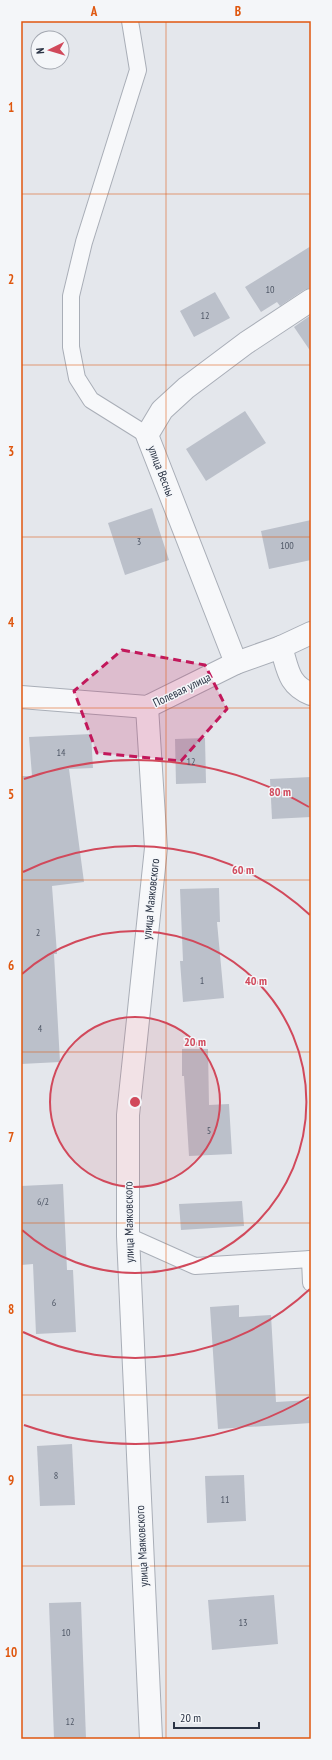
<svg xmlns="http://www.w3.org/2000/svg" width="332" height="1760" font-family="'PT Sans Narrow',sans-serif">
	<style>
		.building { fill: #bbc0ca }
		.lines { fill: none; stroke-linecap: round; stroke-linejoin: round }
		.lane-casing { stroke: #a9aeb7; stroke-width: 18 }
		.street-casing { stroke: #a9aeb7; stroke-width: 24 }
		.lane { stroke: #f7f8fa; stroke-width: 16 }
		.street { stroke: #f7f8fa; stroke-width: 22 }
		.marked { fill: #c2185b; fill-opacity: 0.2; stroke: #c2185b; stroke-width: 3; stroke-dasharray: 8 5; stroke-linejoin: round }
		.grid { fill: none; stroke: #df570f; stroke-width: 1; stroke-opacity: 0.55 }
		.ring { fill: none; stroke: #d1495b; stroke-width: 2 }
		.labels { text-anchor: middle; stroke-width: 3; stroke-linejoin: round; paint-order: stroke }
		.number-label { font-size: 10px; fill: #4f5766 }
		.street-label { font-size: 12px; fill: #2b3445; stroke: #f4f6f9 }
		.centre { fill: #d1495b; stroke: #f4f6f9; stroke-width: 2 }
		.ring-label { font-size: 12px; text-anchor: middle; font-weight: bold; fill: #d1495b; stroke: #f4f6f9; stroke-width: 3; stroke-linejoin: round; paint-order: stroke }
		.neatline { fill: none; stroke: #df570f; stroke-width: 1.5 }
		.grid-label { font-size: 13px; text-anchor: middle; font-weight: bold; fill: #df570f }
	</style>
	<rect width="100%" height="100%" fill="#e4e7ec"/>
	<g class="building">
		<path d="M311,246v42l-7,2 -24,16 -3,-4 -16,10 -16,-25z"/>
		<path d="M215,292l15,26 -36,19 -14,-26z"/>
		<path d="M311,315v37l-17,-25z"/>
		<path d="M245,411l21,32 -60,38 -20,-32z"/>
		<path d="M152,508l17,52 -44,15 -17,-52z"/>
		<path d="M311,520v40l-42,9 -8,-38z"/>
		<path d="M91,734l2,34 -24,1 15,113 -32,4 5,68h-3l6,108 -39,2v-288h11l-3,-39z"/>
		<path d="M205,738l1,45 -30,1 -1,-45z"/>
		<path d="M311,777v40l-39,2 -2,-40z"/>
		<path d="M219,888l1,34h-3l7,76 -41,4 -3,-41h3l-3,-72z"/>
		<path d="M182,1049h26l1,56 20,-1 3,50 -43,2 -5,-80h-2z"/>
		<path d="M63,1184l4,86h6l3,62 -40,2 -3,-70 -12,1v-79z"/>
		<path d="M242,1201l2,25 -63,4 -2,-26z"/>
		<path d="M239,1305v12l32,-2 5,87 35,-2v23l-93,6 -8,-122z"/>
		<path d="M72,1444l3,61 -35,1 -3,-60z"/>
		<path d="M244,1475l2,46 -39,2 -2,-47z"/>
		<path d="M274,1595l4,49 -66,6 -4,-50z"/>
		<path d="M81,1602l5,137h-32l-5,-136z"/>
	</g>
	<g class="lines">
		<g class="lane-casing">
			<g id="lane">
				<path d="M130,21l8,49 -54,172 -13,54v51l6,31 14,22 56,35"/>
				<path d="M128,1236l67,30 116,-7"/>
				<path d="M310,1259l1,24"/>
			</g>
		</g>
		<g class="street-casing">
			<g id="street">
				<path d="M281,647c7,22 7,38 30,47"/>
				<path d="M236,663l-89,-228 15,-25 24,-22 60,-45 65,-43"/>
				<path d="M21,697l126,10 89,-44 45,-16 30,-14"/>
				<path d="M147,707l9,141 -28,267v121l23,503"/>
			</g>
		</g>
		<use href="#lane" class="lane"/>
		<use href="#street" class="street"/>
	</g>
	<path class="marked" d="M122,650l83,15 22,44 -46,52 -84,-8 -23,-62z"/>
	<path class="grid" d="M166,21v1718M21,194h290M21,365h290M21,537h290M21,708h290M21,880h290M21,1052h290M21,1223h290M21,1395h290M21,1566h290"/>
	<circle cx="135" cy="1102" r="85" fill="#d1495b" fill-opacity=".12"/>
	<g class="ring">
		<circle cx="135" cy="1102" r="85"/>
		<path d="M22 974A171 171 0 1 1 22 1230"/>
		<path d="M310 1289A256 256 0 0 1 23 1332M23 872A256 256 0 0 1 310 915"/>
		<path d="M309 1397A342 342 0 0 1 24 1425M24 779A342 342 0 0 1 309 807"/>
	</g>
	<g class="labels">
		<g class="number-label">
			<text x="270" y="293">10</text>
			<text x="205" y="319">12</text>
			<text x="139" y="545">3</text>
			<text x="287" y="549">100</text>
			<text x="61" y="756">14</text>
			<text x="191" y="765">12</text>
			<text x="38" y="936">2</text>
			<text x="202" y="984">1</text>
			<text x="40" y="1032">4</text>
			<text x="209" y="1134">5</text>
			<text x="43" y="1205">6/2</text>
			<text x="54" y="1306">6</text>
			<text x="56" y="1479">8</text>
			<text x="225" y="1503">11</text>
			<text x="243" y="1626">13</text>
			<text x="66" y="1636">10</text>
			<text x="70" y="1725">12</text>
		</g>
		<g class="street-label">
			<text transform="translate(161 471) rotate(69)" y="4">улица Весны</text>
			<text transform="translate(182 690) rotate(-26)" y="4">Полевая улица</text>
			<text transform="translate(151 899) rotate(-84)" y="4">улица Маяковского</text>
			<text transform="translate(129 1222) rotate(-91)" y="4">улица Маяковского</text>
			<text transform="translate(142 1546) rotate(-93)" y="4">улица Маяковского</text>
		</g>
	</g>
	<circle cx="135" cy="1102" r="6" class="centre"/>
	<g class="ring-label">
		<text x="280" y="796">80 m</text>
		<text x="243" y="874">60 m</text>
		<text x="256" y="985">40 m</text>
		<text x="195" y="1046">20 m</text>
	</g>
	<rect width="332" height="1760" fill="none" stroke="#f4f6f9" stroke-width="44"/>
	<g transform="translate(50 50) rotate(265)"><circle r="19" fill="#f4f6f9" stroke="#a4a8b1"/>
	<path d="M0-3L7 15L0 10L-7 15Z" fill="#d1495b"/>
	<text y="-6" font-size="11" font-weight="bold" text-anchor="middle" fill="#2b3445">N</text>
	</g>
	<path d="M174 1722v6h85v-6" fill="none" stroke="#2b3445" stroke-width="2"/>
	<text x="180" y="1722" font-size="12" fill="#2b3445" stroke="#f4f6f9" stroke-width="3" paint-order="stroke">20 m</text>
	<rect x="22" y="22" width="288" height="1716" class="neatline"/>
	<g class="grid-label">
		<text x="94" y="16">A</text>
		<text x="238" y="16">B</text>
		<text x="11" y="112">1</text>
		<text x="11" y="284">2</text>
		<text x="11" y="456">3</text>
		<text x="11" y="627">4</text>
		<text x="11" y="799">5</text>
		<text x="11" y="970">6</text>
		<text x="11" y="1142">7</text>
		<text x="11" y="1314">8</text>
		<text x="11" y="1485">9</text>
		<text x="11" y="1657">10</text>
	</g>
</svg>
